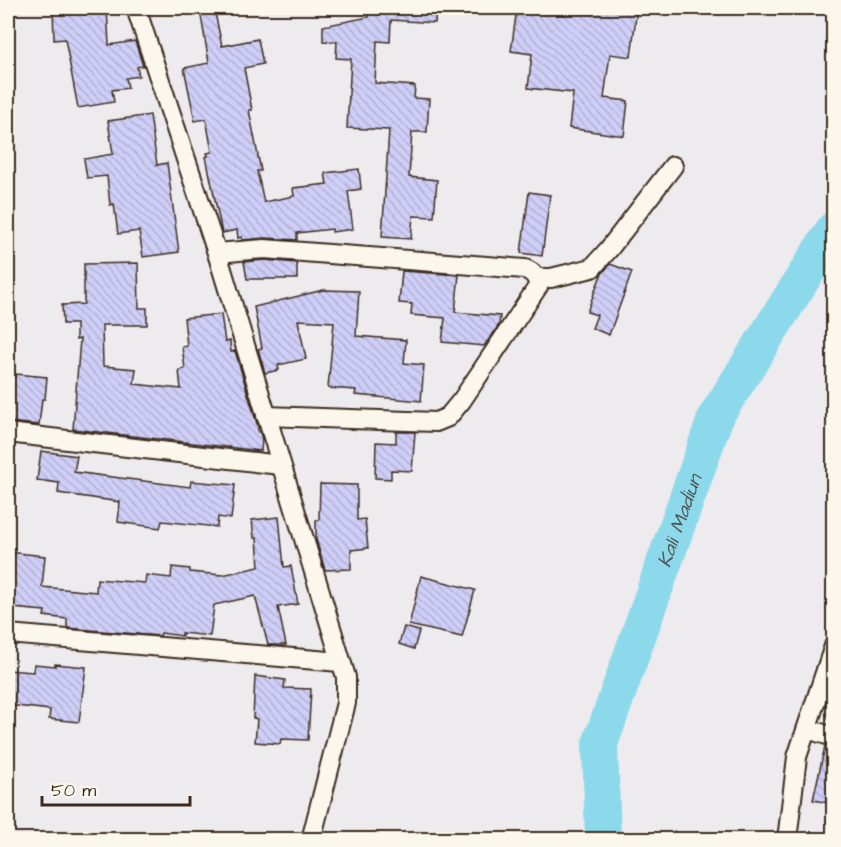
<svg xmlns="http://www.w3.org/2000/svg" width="841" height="847" font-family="'Architects Daughter',sans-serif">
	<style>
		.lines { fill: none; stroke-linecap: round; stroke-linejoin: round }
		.river { stroke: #8cd9ec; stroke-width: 36 }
		.building { fill: url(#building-back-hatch); stroke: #3b2a1e; stroke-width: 1.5 }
		.minor-casing { stroke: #3b2a1e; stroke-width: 22 }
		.minor { stroke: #fbf7ec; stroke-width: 18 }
		.labels { text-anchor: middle; stroke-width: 4.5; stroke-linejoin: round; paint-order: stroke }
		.water-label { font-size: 20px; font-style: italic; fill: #4f5652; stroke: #fbf7ec }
	</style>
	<defs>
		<pattern id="building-back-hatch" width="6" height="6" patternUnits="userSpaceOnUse" patternTransform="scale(1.5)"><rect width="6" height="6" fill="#cecef7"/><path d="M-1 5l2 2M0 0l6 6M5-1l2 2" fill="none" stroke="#b2b1d3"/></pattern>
	</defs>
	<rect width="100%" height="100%" fill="#eeebef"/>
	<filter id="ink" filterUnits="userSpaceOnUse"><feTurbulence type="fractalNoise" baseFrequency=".0167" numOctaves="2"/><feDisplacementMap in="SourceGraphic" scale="12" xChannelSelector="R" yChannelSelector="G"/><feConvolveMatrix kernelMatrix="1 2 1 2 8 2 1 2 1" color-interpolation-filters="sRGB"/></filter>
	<g filter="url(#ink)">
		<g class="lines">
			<path class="river" id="s1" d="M603,840l-3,-96 116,-328 118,-187"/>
		</g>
		<g class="building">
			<path d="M53,8h54l2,37 26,-4 8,25 -6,1 2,9 -13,2 2,10 -16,2 2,12 -36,6 -13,-69 -11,1z"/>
			<path d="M214,8l8,38 36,-7 5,25 -19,4 8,42h-3l12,61h-4l7,31 30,-6 -1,-8 34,-4 -2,-11 34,-4 2,20 -13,2 5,38 -21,3v-3l-35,4v7l-32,-2 -23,2v-3l-4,1 -1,-8 -15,3 -16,-76 2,-1 -1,-3 5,-1 -6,-33 -11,2 -11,-53 25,-5 -9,-53z"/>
			<path d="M368,8h68l-1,15 -44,-3 -1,22 -13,-1 -2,42 40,3 -1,12 15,1 -2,33h-15l-3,45 28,3 -3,37 -21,-1 -2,23 -29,-2 7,-107 -42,-2 4,-69 -15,-1 1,-16 -14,-1v-15l46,-9z"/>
			<path d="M517,8h120l-6,49 -21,-3 -6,44 24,3 -4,35 -55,-8 4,-35 -45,-5 4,-34 -21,-3z"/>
			<path d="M150,115l7,50 10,-2 12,89 -36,5 -4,-26 -21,3 -4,-30 -4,1 -3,-29 -20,2 -3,-19 29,-5 -5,-33z"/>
			<path d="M529,192l21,3 -8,61 -21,-3z"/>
			<path d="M264,260l33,3v16h-50l-3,-17z"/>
			<path d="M138,263l1,45h8v17h-45l1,41 33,3 -2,15 47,5 -2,-19 6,-1 -3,-22 5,-1 -3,-28 37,-4 4,28 5,-1 1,11 4,-1 23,76v5h2l2,8 -1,11 -188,-22 7,-90 -4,1v-16h-13l-1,-19 22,-1v-40z"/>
			<path d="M610,264l22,8 -23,63 -17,-7 5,-13 -10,-3 14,-37z"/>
			<path d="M402,271l57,4 -4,37 45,4 -1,9 -15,21 -42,-4 3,-24 -34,-3 1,-11 -13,-1z"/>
			<path d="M323,290l36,1 -3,45 50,4 -2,23 20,2 -3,36 -66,-6 1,-5 -28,-2 6,-66 -36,-2 8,39 -28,6 1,5 -14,3 -7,-24 4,-1 -8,-41z"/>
			<path d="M15,374l32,3 -2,22h-3l-3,26 -31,-3v-47l7,1z"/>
			<path d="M396,432h19l-3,39 -21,-1v9l-16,-1 1,-36 20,1z"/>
			<path d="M41,451l36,5 -3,16 116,15 1,-6 44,4 -4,34 -13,-2 -1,10 -55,-6 -2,7 -42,-6 2,-20 -62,-9 1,-10 -22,-3z"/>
			<path d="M320,484l37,1v35l8,-1 3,29 -17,2v19l-26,1 -9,-31v-19h3z"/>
			<path d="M279,517l5,50 7,-1 7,38 -20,3 8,38h-18l-13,-49 -41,9 -4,31 -28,-3v3l-21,-3 -1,3 -93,-8v-9l-23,-3 1,-5 -33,-3 2,-13 -6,-1v-42l37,4 -3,31 54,5 1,-13 48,4 1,-8 25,3 1,-11 18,2v3l32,3 37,-8 -2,-29h-3l-2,-18z"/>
			<path d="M421,576l54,14 -13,47 -53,-12z"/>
			<path d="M404,627l15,4 -5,18 -15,-5z"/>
			<path d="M34,664l21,2v-2l31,3 -7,55 -30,-3 1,-9 -42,-5v-35l25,2z"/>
			<path d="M255,676l30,4 -1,8 27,1 -3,51 -27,-1 -1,5 -25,-2 2,-23 -4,-1z"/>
			<path d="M825,746l9,2v56l-21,-4z"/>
		</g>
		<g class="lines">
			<g class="minor-casing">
				<g id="minor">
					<path d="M136,8l81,245 129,424v26l-35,137"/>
					<path d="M217,253l47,-4 261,20c8,3 11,7 14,16l-77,115 -14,17 -12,5 -170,-6"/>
					<path d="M537,278h14l41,-10 17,-19 64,-83"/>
					<path d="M8,433l272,32"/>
					<path d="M8,634l332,28"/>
					<path d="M807,729l27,8"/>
					<path d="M787,840l10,-83 37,-111"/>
				</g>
			</g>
			<use href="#minor" class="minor"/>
		</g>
	</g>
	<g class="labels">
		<g class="water-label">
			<text dy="7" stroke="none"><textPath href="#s1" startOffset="333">Kali Madiun</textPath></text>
		</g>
	</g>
	<rect width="841" height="847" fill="none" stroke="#fbf7ec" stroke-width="30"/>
	<rect x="15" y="15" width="811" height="817" fill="none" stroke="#3b2a1e" stroke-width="2" filter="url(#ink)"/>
	<path d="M42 796v9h148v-9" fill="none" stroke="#3b2a1e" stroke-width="3"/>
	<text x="51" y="796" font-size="18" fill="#3b2a1e" stroke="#fbf7ec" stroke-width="4.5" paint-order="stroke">50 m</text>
</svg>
